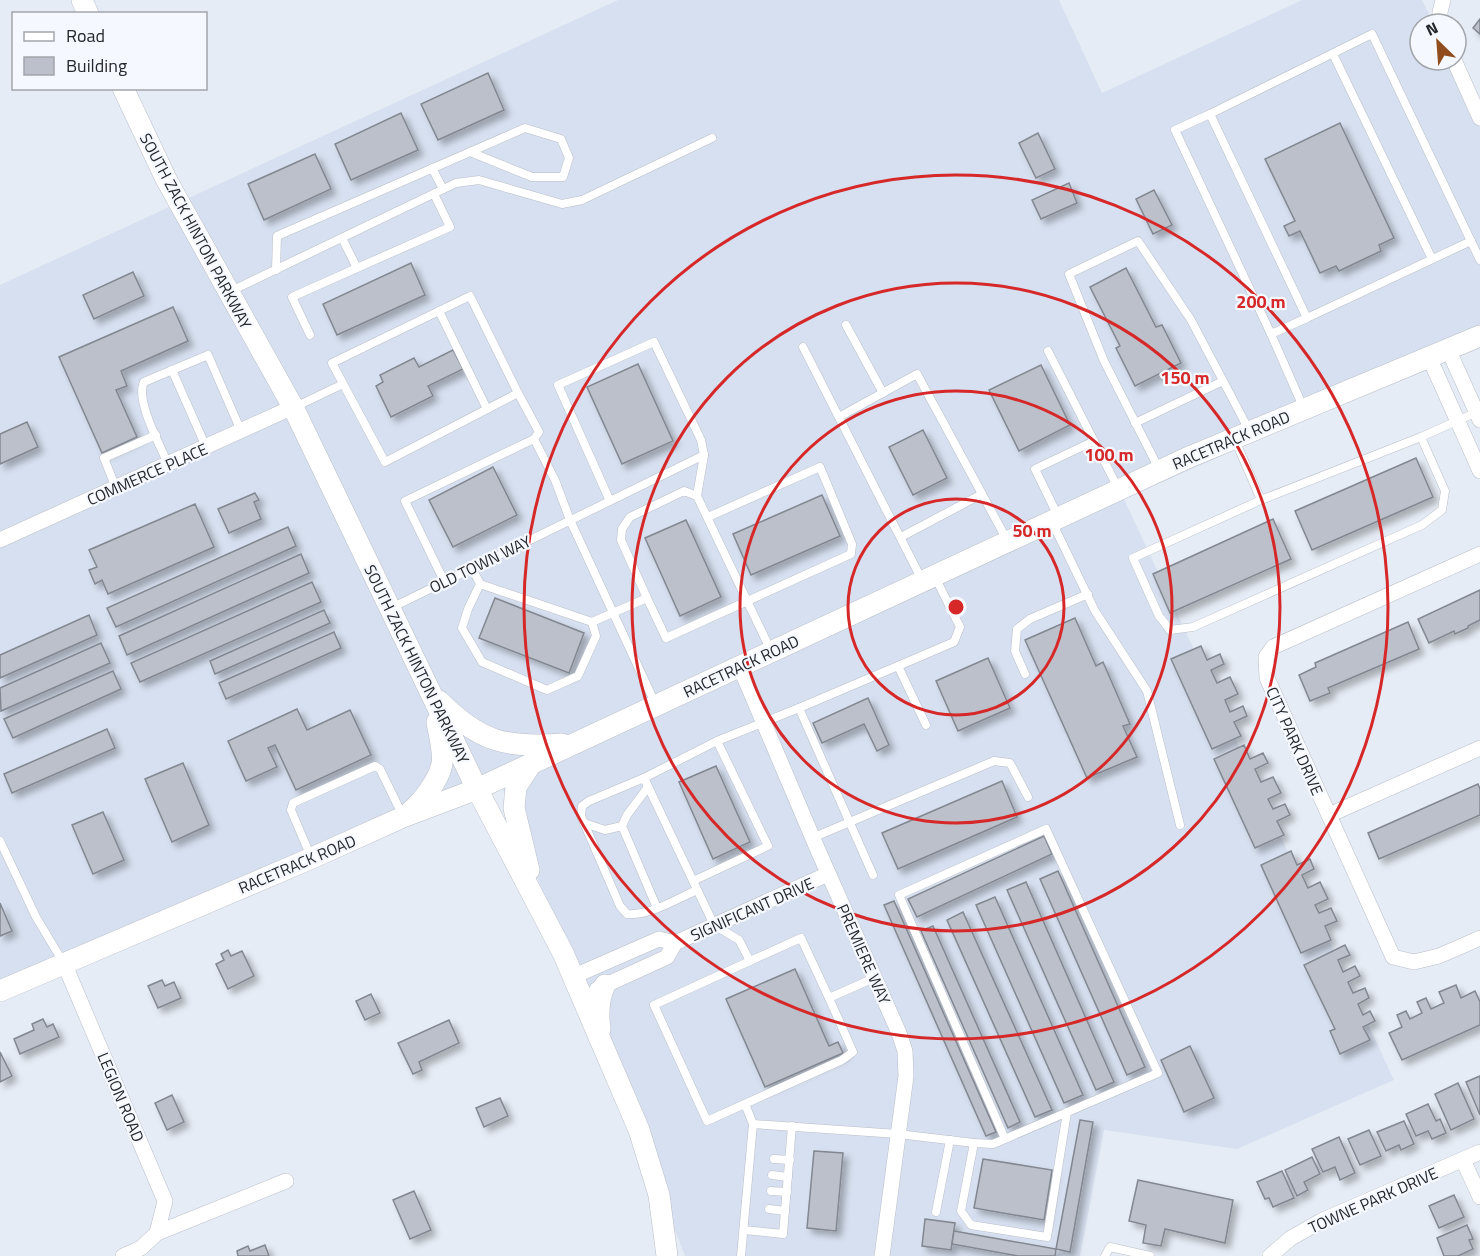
<svg xmlns="http://www.w3.org/2000/svg" width="1480" height="1256" font-family="'Titillium Web',sans-serif">
	<style>
		.built { fill: #d7e0f0 }
		.building { fill: #bbc0ca; stroke: #828790; stroke-width: 1.5; filter: url(#shadow) }
		.lines { fill: none; stroke-linecap: round; stroke-linejoin: round }
		.lane-casing { stroke: #b9bec8; stroke-width: 9 }
		.street-casing { stroke: #b9bec8; stroke-width: 16 }
		.secondary-casing { stroke: #b9bec8; stroke-width: 22 }
		.lane { stroke: #fff; stroke-width: 8 }
		.street { stroke: #fff; stroke-width: 15 }
		.secondary { stroke: #fff; stroke-width: 21 }
		.ring { fill: none; stroke: #d62828; stroke-width: 3 }
		.labels { text-anchor: middle; stroke-width: 4.5; stroke-linejoin: round; paint-order: stroke }
		.street-label { font-size: 16px; fill: #25272a; stroke: #f5f9ff }
		.centre { fill: #d62828; stroke: #f5f9ff; stroke-width: 3 }
		.ring-label { font-size: 18px; text-anchor: middle; font-weight: bold; fill: #d62828; stroke: #f5f9ff; stroke-width: 4.5; stroke-linejoin: round; paint-order: stroke }
	</style>
	<defs>
		<filter id="shadow"><feDropShadow dx="5" dy="5" stdDeviation="3" flood-color="#0004"/></filter>
	</defs>
	<rect width="100%" height="100%" fill="#e6ecf5"/>
	<path class="built" d="M618,0h441l43,93 200,-93h120l12,24h-14v36h30l30,63v219l-356,157 270,581 -157,69 -133,-19 -24,126h-395l-188,-482 -497,218v-707z"/>
	<g class="building">
		<path d="M1480,19v15l-7,-6z"/>
		<path d="M488,73l16,37 -66,30 -17,-36z"/>
		<path d="M401,113l17,37 -67,30 -16,-36z"/>
		<path d="M1340,123l54,115 -15,7 2,6 -42,20 -3,-5 -16,7 -20,-42 -11,5 -5,-10 11,-5 -30,-62z"/>
		<path d="M1038,133l17,36 -19,9 -17,-35z"/>
		<path d="M315,154l16,35 -67,31 -16,-36z"/>
		<path d="M1069,183l8,20 -36,16 -9,-19z"/>
		<path d="M1154,190l18,35 -19,9 -17,-35z"/>
		<path d="M411,263l14,32 -88,40 -14,-31z"/>
		<path d="M1126,268l30,59 6,-2 19,38 -46,23 -19,-38 4,-2 -30,-59z"/>
		<path d="M133,272l11,24 -50,23 -11,-24z"/>
		<path d="M173,307l15,34 -67,30 6,15 -11,4 21,47 -35,16 -43,-96z"/>
		<path d="M453,350l10,19 -35,17 5,10 -42,21 -15,-31 7,-4 -3,-7 34,-17 5,9z"/>
		<path d="M638,364l35,77 -51,23 -35,-77z"/>
		<path d="M1041,365l29,60 -51,26 -30,-61z"/>
		<path d="M27,422l11,25 -38,17v-30z"/>
		<path d="M923,430l24,48 -34,17 -24,-48z"/>
		<path d="M1416,458l17,39 -121,53 -17,-39z"/>
		<path d="M493,467l24,48 -64,32 -24,-47z"/>
		<path d="M255,493l4,7 -5,2 7,17 -32,14 -11,-24z"/>
		<path d="M822,495l18,41 -89,39 -18,-41z"/>
		<path d="M195,504l19,43 -106,47 -6,-14 -7,4 -6,-14 8,-3 -8,-17z"/>
		<path d="M1273,519l18,40 -121,54 -17,-39z"/>
		<path d="M686,520l35,77 -41,19 -35,-78z"/>
		<path d="M288,527l8,19 -180,81 -9,-19z"/>
		<path d="M301,554l8,19 -182,82 -8,-19z"/>
		<path d="M312,582l9,20 -181,80 -9,-19z"/>
		<path d="M1480,590v30l-12,6v2l-13,6 -1,-3 -25,12 -11,-24z"/>
		<path d="M495,598l89,35 -15,40 -90,-35z"/>
		<path d="M324,610l6,13 -115,51 -5,-13z"/>
		<path d="M89,615l8,20 -97,43v-23z"/>
		<path d="M1075,618l21,48 7,-4 27,62 -7,2 14,31 -50,21 -62,-138z"/>
		<path d="M1408,622l11,27 -91,39 2,5 -20,8 -11,-26 17,-8 -1,-4z"/>
		<path d="M334,632l7,16 -115,51 -7,-16z"/>
		<path d="M101,643l9,20 -109,48 -1,-23z"/>
		<path d="M1201,646l6,14 13,-6 4,10 -13,6 6,13 13,-6 8,17 -13,6 5,12 13,-6 4,10 -13,6 7,14 -29,13 -41,-90z"/>
		<path d="M988,658l22,50 -52,23 -22,-50z"/>
		<path d="M113,671l8,18 -108,49 -9,-19z"/>
		<path d="M868,698l21,47 -12,6 -13,-27 -42,19 -9,-20z"/>
		<path d="M297,709l10,21 43,-20 21,45 -75,35 -21,-45 -7,3 9,19 -31,14 -18,-40z"/>
		<path d="M107,729l8,19 -103,45 -8,-19z"/>
		<path d="M1244,745l6,14 13,-6 5,10 -13,6 6,13 12,-5 8,16 -13,6 5,10 12,-5 5,11 -13,6 7,14 -29,13 -41,-89z"/>
		<path d="M183,763l26,62 -37,17 -27,-63z"/>
		<path d="M716,766l34,76 -37,17 -34,-77z"/>
		<path d="M1002,781l15,36 -119,52 -16,-36z"/>
		<path d="M1478,784l2,5v26l-101,44 -11,-26z"/>
		<path d="M103,812l21,48 -31,14 -21,-49z"/>
		<path d="M1044,836l8,18 -135,63 -9,-18z"/>
		<path d="M1291,851l6,14 13,-6 4,10 -12,6 6,13 12,-6 8,17 -13,6 4,8 12,-5 6,13 -12,5 6,14 -30,13 -40,-88z"/>
		<path d="M1058,871l87,196 -18,8 -87,-196z"/>
		<path d="M1026,882l88,200 -18,8 -89,-200z"/>
		<path d="M995,897l88,198 -19,8 -88,-198z"/>
		<path d="M894,901l102,231 -10,4 -102,-231z"/>
		<path d="M0,903l12,28 -12,5z"/>
		<path d="M963,912l89,198 -17,7 -88,-197z"/>
		<path d="M933,926l87,196 -12,6 -87,-197z"/>
		<path d="M1345,945l5,10 -12,5 5,12 12,-6 5,10 -12,6 5,11 12,-5 4,10 -11,6 5,11 7,-4 5,10 -12,6 7,13 -30,14 -10,-23 5,-2 -31,-64z"/>
		<path d="M228,950l3,6 11,-5 12,25 -26,13 -12,-25 8,-4 -3,-6z"/>
		<path d="M795,969l34,77 9,-4 5,11 -78,34 -39,-88z"/>
		<path d="M162,980l3,6 9,-4 7,16 -23,10 -10,-22z"/>
		<path d="M1456,985l5,13 14,-7 5,11v23l-78,35 -13,-27 13,-6 -5,-12 9,-4 4,8 12,-6 -5,-11 9,-4 5,11 13,-6 -5,-11z"/>
		<path d="M371,994l9,19 -15,7 -9,-19z"/>
		<path d="M43,1019l4,8 6,-3 6,13 -39,17 -6,-15 20,-9 -2,-6z"/>
		<path d="M449,1020l10,23 -40,19 3,8 -9,4 -15,-31z"/>
		<path d="M1190,1046l24,52 -30,14 -23,-52z"/>
		<path d="M0,1052l12,24 -12,6z"/>
		<path d="M1480,1076v39l-14,-33z"/>
		<path d="M1458,1083l16,36 -23,11 -16,-36z"/>
		<path d="M172,1095l12,27 -17,8 -12,-27z"/>
		<path d="M500,1098l8,18 -24,11 -8,-19z"/>
		<path d="M1428,1104l8,17 4,-2 6,14 -14,6 -4,-8 -12,5 -10,-22z"/>
		<path d="M1080,1120l13,2 -23,130 -14,-3z"/>
		<path d="M1404,1121l10,23 -13,6 -2,-5 -13,6 -9,-19z"/>
		<path d="M1369,1130l12,26 -21,9 -12,-26z"/>
		<path d="M1339,1137l16,36 -15,7 -5,-13 -12,5 -11,-23z"/>
		<path d="M814,1151l29,2 -7,78 -29,-3z"/>
		<path d="M1312,1157l8,17 -16,8 4,8 -11,6 -12,-26z"/>
		<path d="M983,1159l69,11 -8,50 -70,-12z"/>
		<path d="M1282,1171l12,27 -21,9 -4,-9 -4,1 -8,-17z"/>
		<path d="M1138,1180l95,20 -8,43 -60,-14 -4,17 -18,-3 3,-18 -17,-4z"/>
		<path d="M414,1191l17,39 -21,9 -17,-39z"/>
		<path d="M1454,1195l10,22 -25,11 -10,-22z"/>
		<path d="M925,1219l30,4 -4,27 -29,-4z"/>
		<path d="M1467,1225l6,14 -4,1 4,9 -15,7h-14l-7,-18z"/>
		<path d="M954,1231l102,18 -1,7h-37l-66,-12z"/>
		<path d="M265,1245l4,11h-31l-1,-5 11,-5 2,5z"/>
	</g>
	<g class="lines">
		<g class="lane-casing">
			<g id="lane">
				<path d="M1333,54l99,205"/>
				<path d="M1210,114l-35,16 96,204"/>
				<path d="M432,168l11,21"/>
				<path d="M357,268l93,-41 -16,-33"/>
				<path d="M276,270l1,-34 248,-108 36,11 8,19 -6,19h-31l-62,-25"/>
				<path d="M229,292l227,-109 23,-3 83,24 20,-4 130,-62"/>
				<path d="M470,296l48,97 -133,69 -53,-99z"/>
				<path d="M439,311l48,98"/>
				<path d="M1307,318l164,-77"/>
				<path d="M846,325l37,68"/>
				<path d="M310,335l-18,-38 65,-29 -15,-30"/>
				<path d="M803,347l119,233"/>
				<path d="M1048,351l46,90"/>
				<path d="M172,370l34,77"/>
				<path d="M518,393l21,39 -5,7"/>
				<path d="M295,407l48,-23"/>
				<path d="M1304,409l-33,-75 36,-16 -97,-204 162,-80 108,226"/>
				<path d="M839,417l78,-43 90,166"/>
				<path d="M1135,423l88,-42"/>
				<path d="M1421,437l56,-25"/>
				<path d="M1235,440l26,60 -128,58 26,58 11,14 23,-3 229,-102 20,-15 3,-19 -24,-54 -160,63"/>
				<path d="M168,464c-8,-19 -33,-64 -24,-82l64,-27 33,76"/>
				<path d="M1159,469l-55,-108 -35,-87 69,-33 53,79 59,112"/>
				<path d="M116,488l-12,-30 52,-23"/>
				<path d="M697,496l7,-41"/>
				<path d="M1058,516l-23,-47 59,-28 24,47"/>
				<path d="M1052,522l43,89 52,80 33,134"/>
				<path d="M901,537l81,-43"/>
				<path d="M472,568l8,16 -12,25 -6,19 20,34 65,28 31,-14 18,-40 -4,-14 55,-24 -26,-58 1,-11 8,-12 54,-26 13,5 74,155"/>
				<path d="M444,581l-39,-80 129,-62 21,41 15,40 85,183"/>
				<path d="M480,584l112,38"/>
				<path d="M647,598l19,40 185,-84 1,-10 -32,-77 -112,50"/>
				<path d="M391,608l313,-153 -3,-15 -47,-98 -96,43 52,116"/>
				<path d="M1025,674l-10,-23 2,-22 13,-10 58,-25"/>
				<path d="M799,708l-82,33 -73,37 70,147 25,15 11,21 -96,44 53,116 135,-61 11,-8 -24,-54 45,-20"/>
				<path d="M926,725l-28,-59 56,-24 6,-15 -25,-50"/>
				<path d="M644,778l-55,23 -7,5 -1,10 39,90 7,8c23,2 49,-15 70,-24"/>
				<path d="M648,787l-21,28 -5,11 35,82"/>
				<path d="M584,823l21,7 17,-4"/>
				<path d="M812,838l182,-77 16,2 18,34"/>
				<path d="M0,841l36,76 27,45"/>
				<path d="M311,857l-20,-47 2,-7 82,-37 5,3 23,47"/>
				<path d="M873,875l-74,-167 99,-42"/>
				<path d="M693,881l75,-35 -51,-105"/>
				<path d="M750,961l51,-23 28,60"/>
				<path d="M753,1124l145,10 76,9 19,1 12,-5 153,-66 -112,-244 -147,66 106,244"/>
				<path d="M974,1143l-13,68 10,14 76,12 20,-125"/>
				<path d="M774,1159l16,1"/>
				<path d="M772,1175l16,2"/>
				<path d="M771,1191l16,1"/>
				<path d="M769,1209l16,2"/>
				<path d="M936,1212l14,-72"/>
				<path d="M744,1230l39,4 9,-108"/>
				<path d="M741,1256l12,-132 -8,-20"/>
				<path d="M1105,1256l5,-9 40,9"/>
			</g>
		</g>
		<g class="street-casing">
			<g id="street">
				<path d="M1440,24v-12l3,-12"/>
				<path d="M1454,60l26,58"/>
				<path d="M1448,349l32,71"/>
				<path d="M1429,357l51,114"/>
				<path d="M0,540l293,-133"/>
				<path d="M1480,554l-207,93 -7,10 1,21 126,279 21,5 25,-6 41,-18"/>
				<path d="M740,667l77,181 82,185 6,18 1,25 -24,180"/>
				<path d="M1329,815l151,-67"/>
				<path d="M64,963l101,238 -8,32"/>
				<path d="M572,977l87,-38 16,4"/>
				<path d="M597,989l70,-32 8,-14 153,-69"/>
				<path d="M1463,1160l17,37"/>
				<path d="M123,1256l18,-8 16,-15 129,-52"/>
				<path d="M1270,1256l21,-18 30,-17 159,-69"/>
			</g>
		</g>
		<g class="secondary-casing">
			<g id="secondary">
				<path d="M82,0l6,14"/>
				<path d="M123,88l43,91 127,228 184,382 86,164 76,177 20,65 8,61"/>
				<path d="M439,701c41,41 66,47 123,43"/>
				<path d="M410,812c12,-10 29,-32 32,-48 2,-13 -3,-29 -5,-42"/>
				<path d="M529,870l-15,-62 2,-21 15,-23"/>
				<path d="M0,991l312,-133 91,-41 74,-28 710,-331 293,-122"/>
				<path d="M600,1029c-2,-15 -2,-30 5,-44"/>
			</g>
		</g>
		<use href="#lane" class="lane"/>
		<use href="#street" class="street"/>
		<use href="#secondary" class="secondary"/>
	</g>
	<g class="ring">
		<circle cx="956" cy="607" r="108"/>
		<circle cx="956" cy="607" r="216"/>
		<circle cx="956" cy="607" r="324"/>
		<circle cx="956" cy="607" r="432"/>
	</g>
	<g class="labels">
		<g class="street-label">
			<text transform="translate(196 231) rotate(62)" y="6">SOUTH ZACK HINTON PARKWAY</text>
			<text transform="translate(1231 440) rotate(-23)" y="6">RACETRACK ROAD</text>
			<text transform="translate(147 474) rotate(-24)" y="6">COMMERCE PLACE</text>
			<text transform="translate(480 564) rotate(-26)" y="6">OLD TOWN WAY</text>
			<text transform="translate(417 664) rotate(64)" y="6">SOUTH ZACK HINTON PARKWAY</text>
			<text transform="translate(741 666) rotate(-25)" y="6">RACETRACK ROAD</text>
			<text transform="translate(1295 741) rotate(66)" y="6">CITY PARK DRIVE</text>
			<text transform="translate(297 864) rotate(-23)" y="6">RACETRACK ROAD</text>
			<text transform="translate(752 909) rotate(-24)" y="6">SIGNIFICANT DRIVE</text>
			<text transform="translate(864 954) rotate(66)" y="6">PREMIERE WAY</text>
			<text transform="translate(121 1097) rotate(67)" y="6">LEGION ROAD</text>
			<text transform="translate(1373 1200) rotate(-24)" y="6">TOWNE PARK DRIVE</text>
		</g>
	</g>
	<circle cx="956" cy="607" r="9" class="centre"/>
	<g class="ring-label">
		<text x="1261" y="308">200 m</text>
		<text x="1185" y="384">150 m</text>
		<text x="1109" y="461">100 m</text>
		<text x="1032" y="537">50 m</text>
	</g>
	<rect x="12" y="12" width="195" height="78" fill="#f5f9ff" stroke="#a2a5aa" stroke-width="1.5"/>
	<rect x="24" y="32" width="30" height="9" fill="#ffffff" stroke="#a2a5aa" stroke-width="1.5"/>
	<text x="66" y="42" font-size="18" fill="#25272a">Road</text>
	<rect x="24" y="57" width="30" height="18" fill="#bbc0ca" stroke="#a2a5aa" stroke-width="1.5"/>
	<text x="66" y="72" font-size="18" fill="#25272a">Building</text>
	<g transform="translate(1438 42) rotate(335)"><circle r="28" fill="#f5f9ff" stroke="#a2a5aa" stroke-width="1.5"/>
	<path d="M0-4.5L10 22L0 15L-10 22Z" fill="#914d1e"/>
	<text y="-9" font-size="16" font-weight="bold" text-anchor="middle" fill="#25272a">N</text>
	</g>
</svg>
